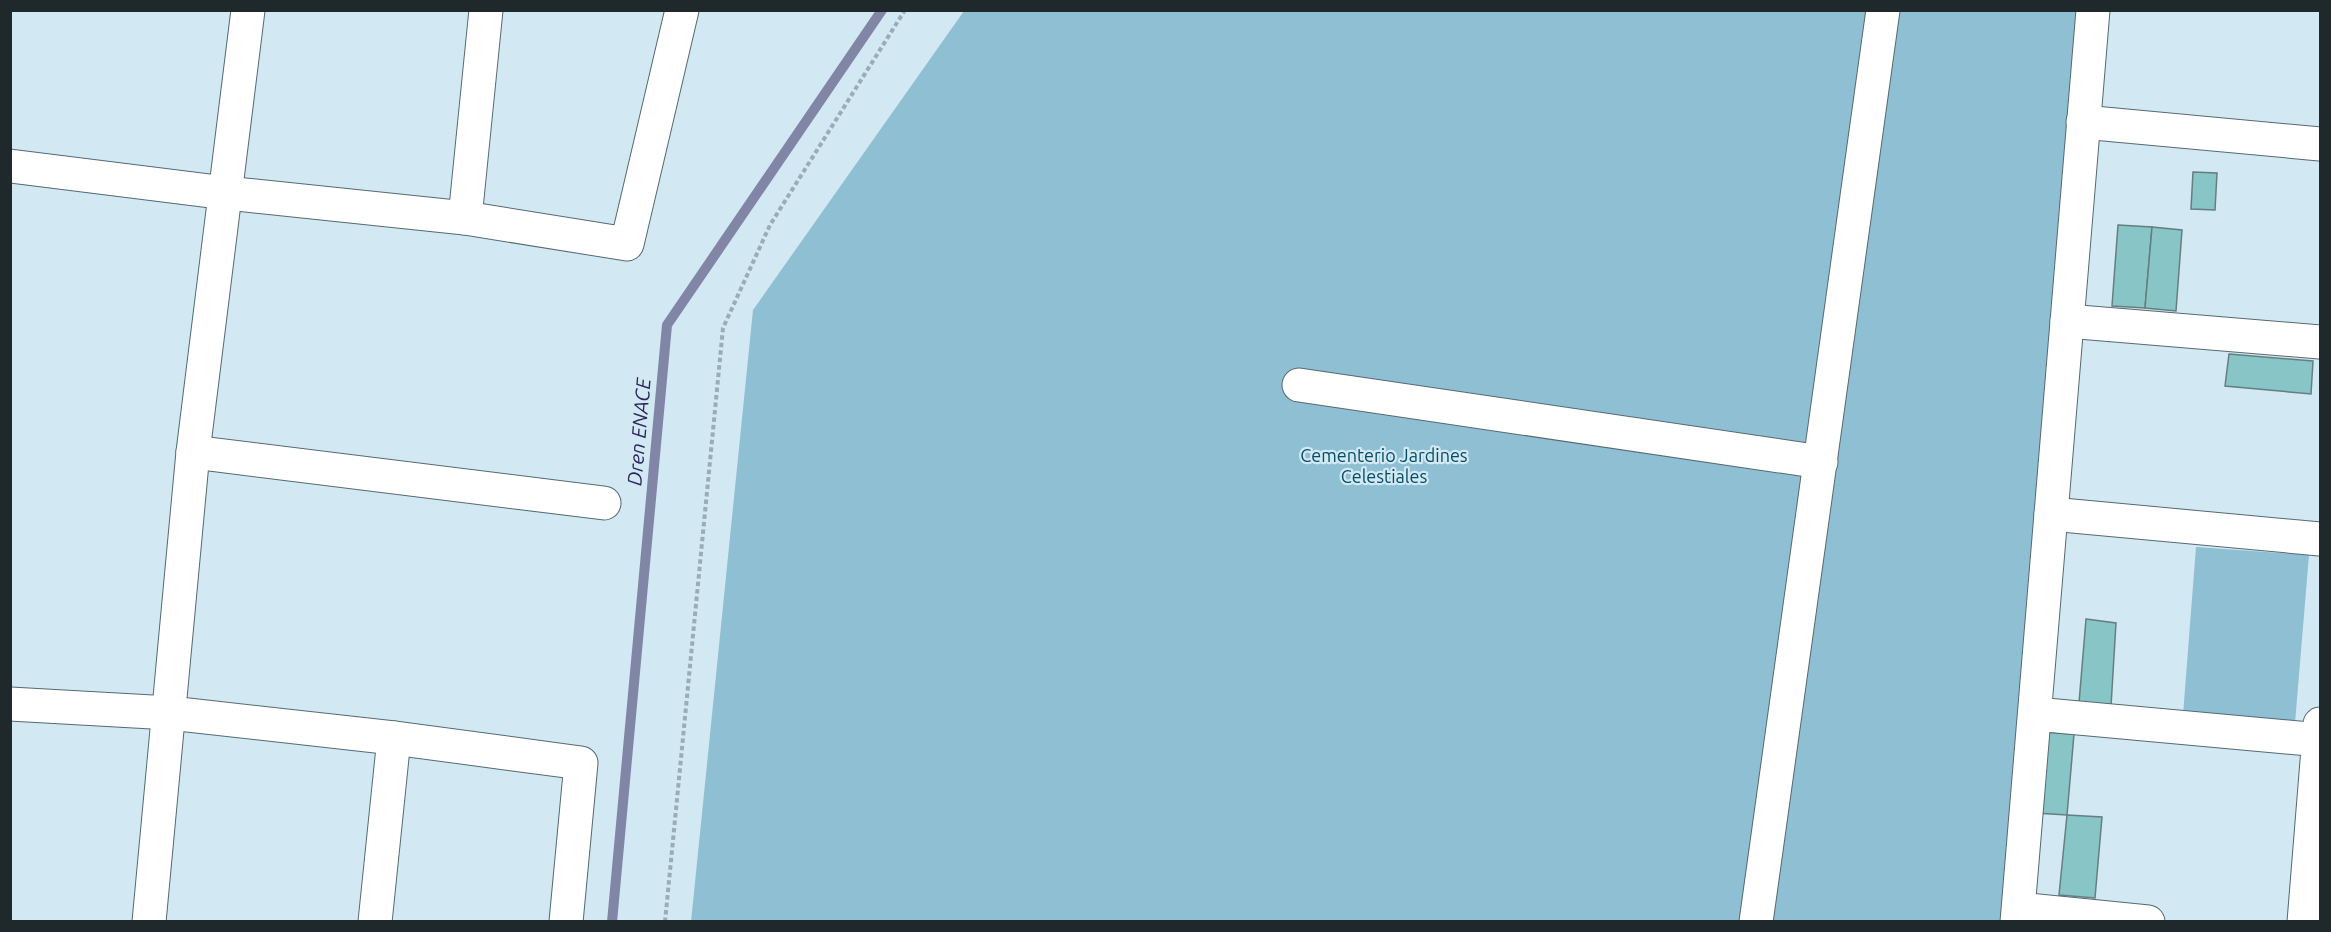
<svg xmlns="http://www.w3.org/2000/svg" width="2331" height="932" font-family="Ubuntu,sans-serif">
	<style>
		.green { fill: #8fbfd3 }
		.lines { fill: none; stroke-linecap: round; stroke-linejoin: round }
		.stream { stroke: #8286a6; stroke-width: 10 }
		.building { fill: #87c5c7; stroke: #677e7f; stroke-width: 1.5 }
		.minor-casing { stroke: #566972; stroke-width: 35 }
		.path { stroke: #9aacb4; stroke-width: 4; stroke-dasharray: 4.5 3; stroke-linecap: butt }
		.minor { stroke: #fff; stroke-width: 33 }
		.labels { text-anchor: middle; stroke-width: 4.5; stroke-linejoin: round; paint-order: stroke }
		.park-label { font-size: 18px; fill: #014d65; stroke: #d2e8f2 }
		.water-label { font-size: 20px; font-style: italic; fill: #2b275d; stroke: #d2e8f2 }
	</style>
	<rect width="100%" height="100%" fill="#d2e8f2"/>
	<g class="green">
		<path d="M964,11h1113l-76,910 -1310,1 62,-612z"/>
		<path d="M2196,547l113,8 -14,168 -112,-8z"/>
	</g>
	<g class="lines">
		<path class="stream" d="M612,922l55,-597 215,-315"/>
	</g>
	<g class="building">
		<path d="M2193,172l24,1 -2,37 -24,-1z"/>
		<path d="M2118,225l34,2 -7,81 -33,-2z"/>
		<path d="M2152,227l30,3 -6,81 -31,-3z"/>
		<path d="M2229,354l84,7 -2,33 -86,-8z"/>
		<path d="M2086,619l30,4 -5,83 -32,-3z"/>
		<path d="M2042,732l32,2 -7,81 -32,-2z"/>
		<path d="M2067,815l35,2 -7,81 -36,-3z"/>
	</g>
	<g class="lines">
		<g class="minor-casing">
			<g id="minor">
				<path d="M2083,122l237,22"/>
				<path d="M10,166l216,27 239,25 162,26 55,-234"/>
				<path d="M465,218l21,-208"/>
				<path d="M2067,321l253,21"/>
				<path d="M1299,385l522,77"/>
				<path d="M193,452l411,51"/>
				<path d="M2051,514l269,25"/>
				<path d="M10,704l160,9 224,25 187,25 -15,159"/>
				<path d="M2035,714l285,26"/>
				<path d="M2019,909l129,13"/>
				<path d="M149,922l44,-470 55,-442"/>
				<path d="M375,922l19,-184"/>
				<path d="M1756,922l127,-912"/>
				<path d="M2017,922l76,-912"/>
				<path d="M2304,922l16,-198"/>
			</g>
		</g>
		<path class="path" d="M665,922l58,-594 47,-103 135,-215"/>
		<use href="#minor" class="minor"/>
	</g>
	<g class="labels">
		<g class="park-label">
			<text x="1384" y="462">Cementerio Jardines<tspan x="1384" dy="21">Celestiales</tspan></text>
		</g>
		<g class="water-label">
			<text transform="translate(639 432) rotate(-85)" y="7">Dren ENACE</text>
		</g>
	</g>
	<rect width="2331" height="932" fill="none" stroke="#1f282b" stroke-width="24"/>
</svg>
